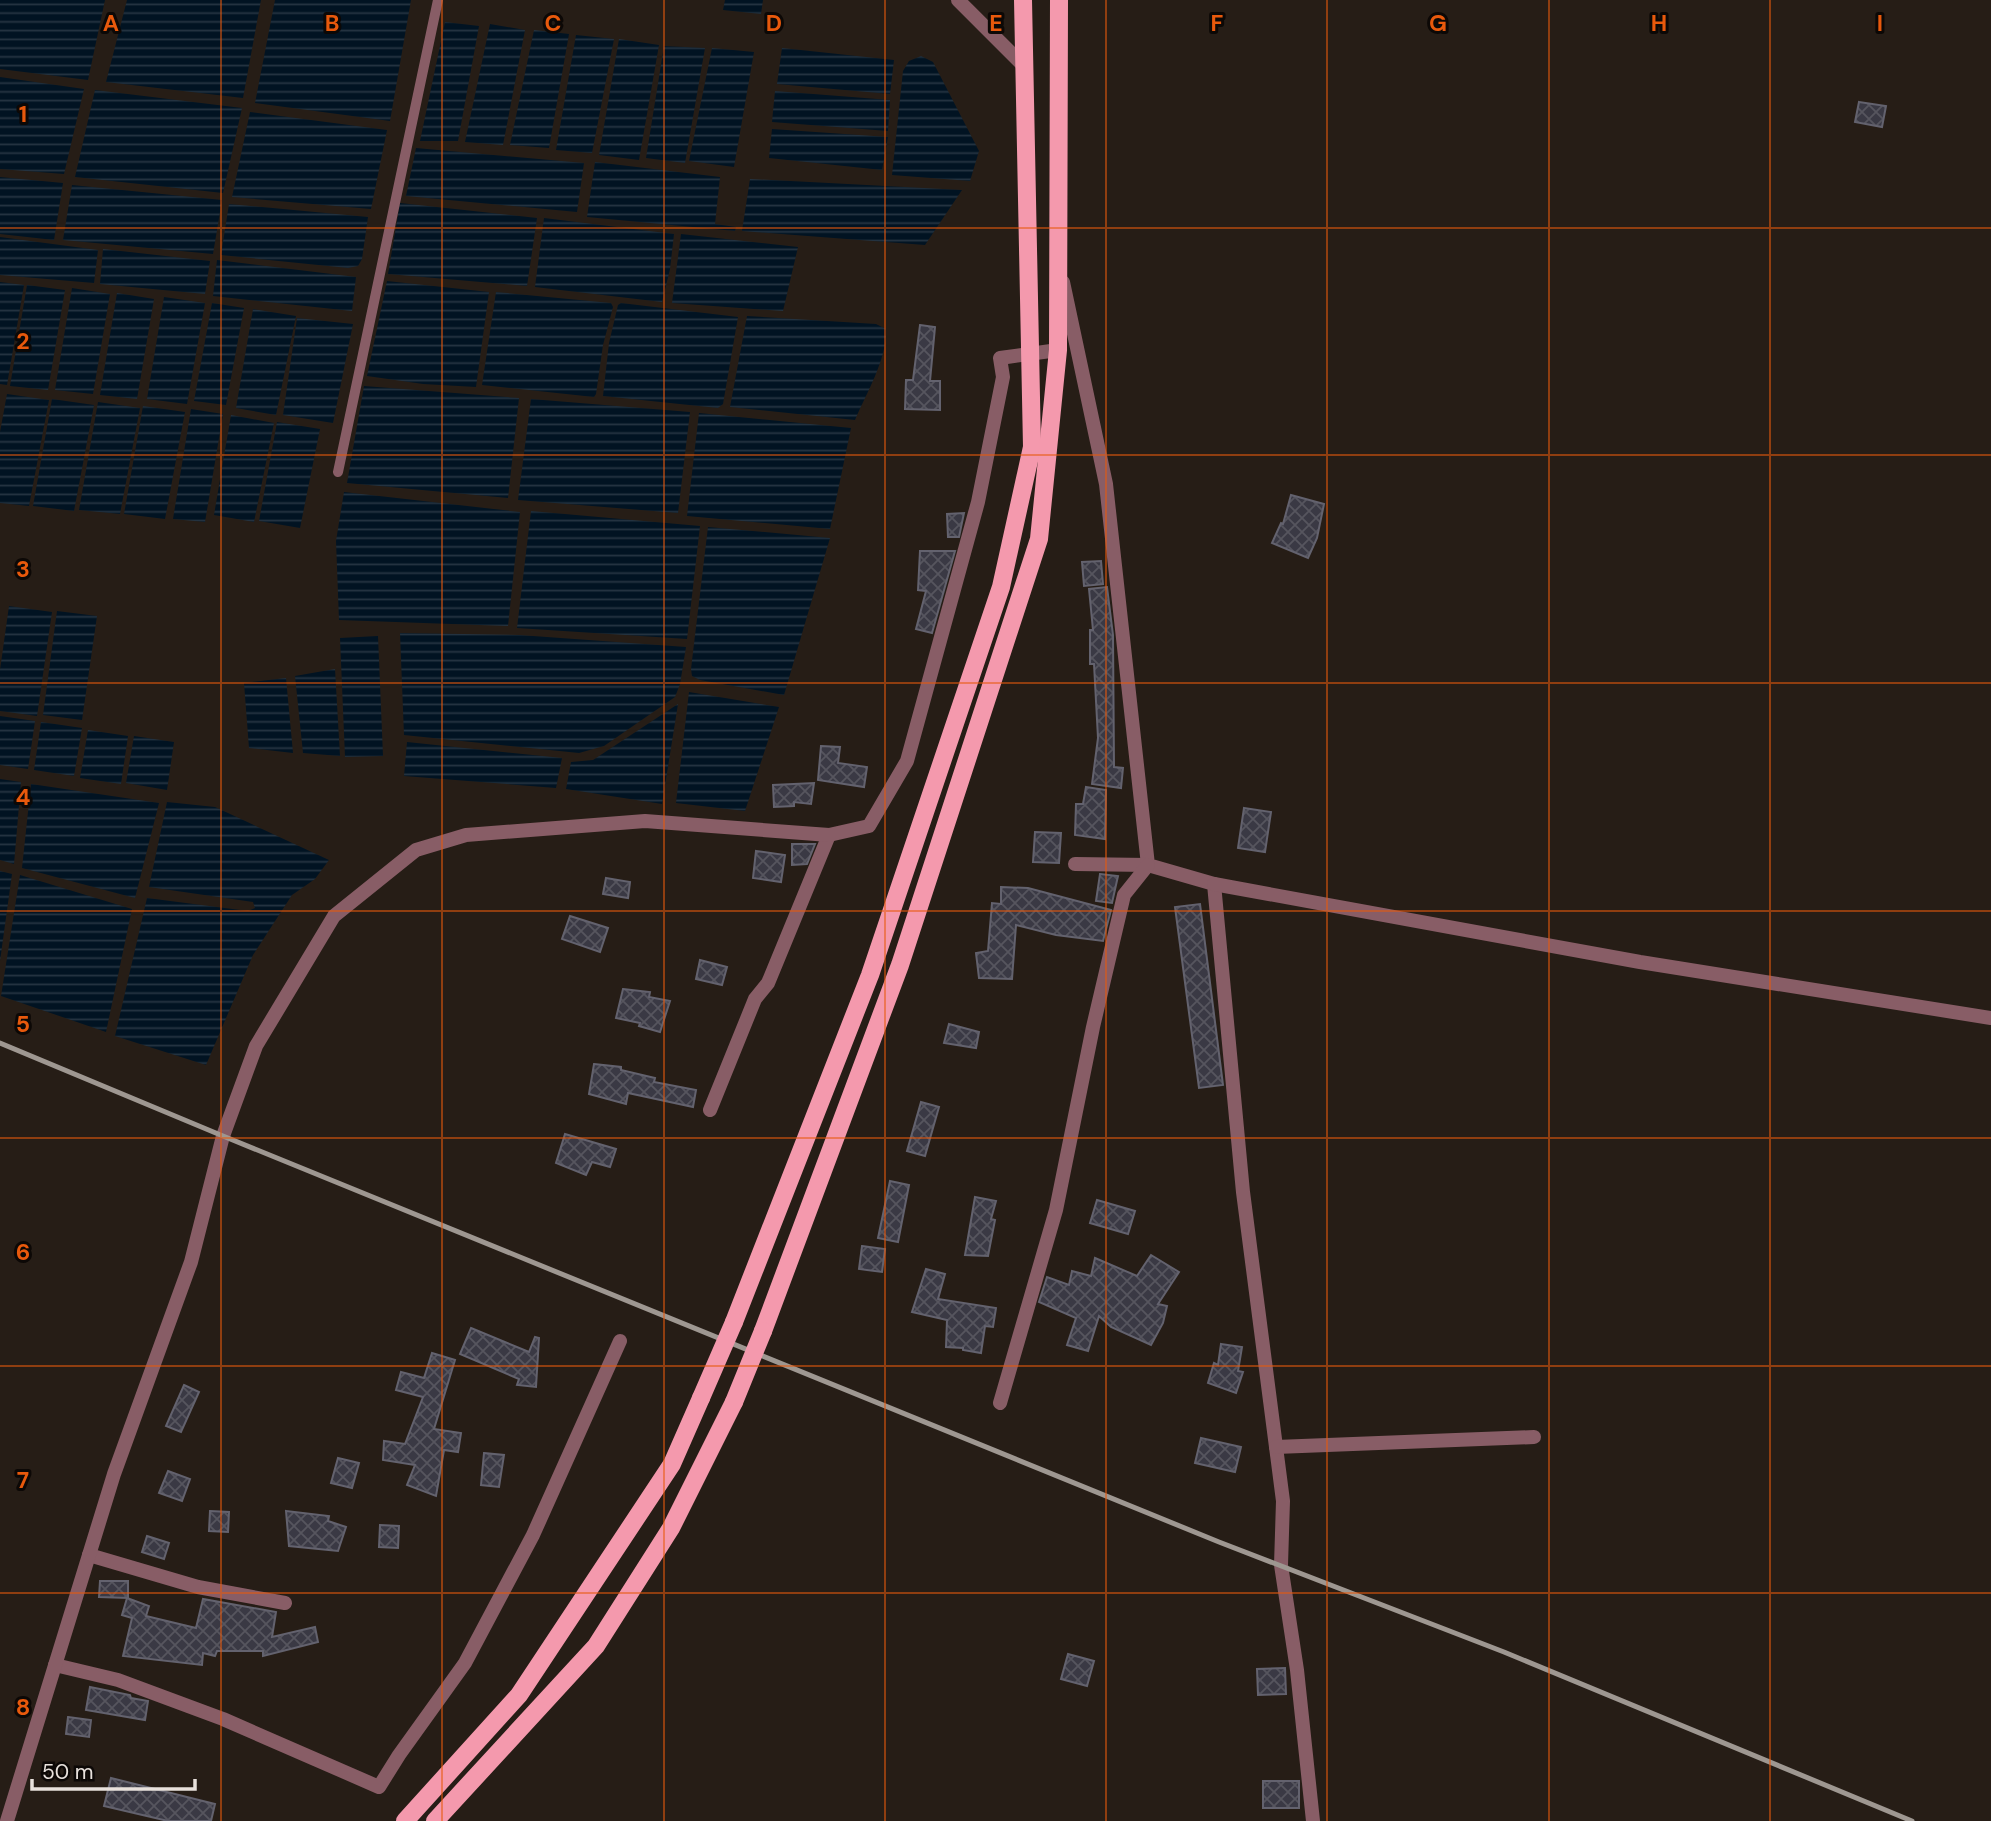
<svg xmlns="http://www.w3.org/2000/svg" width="1991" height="1821" font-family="'DM Sans',sans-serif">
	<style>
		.water { fill: url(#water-rules) }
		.building { fill: url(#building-cross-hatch); stroke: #63626e; stroke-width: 2 }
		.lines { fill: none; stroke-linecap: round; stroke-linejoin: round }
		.lane { stroke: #885d66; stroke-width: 10 }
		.street { stroke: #885d66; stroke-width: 14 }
		.primary { stroke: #f499ad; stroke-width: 18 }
		.rail { stroke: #9e9791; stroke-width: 5 }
		.primary-bridge { stroke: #f499ad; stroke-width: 18 }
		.grid { fill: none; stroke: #e8590c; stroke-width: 2; stroke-opacity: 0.55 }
		.grid-label { font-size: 23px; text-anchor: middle; font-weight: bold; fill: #e8590c; stroke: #0c0806; stroke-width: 6; stroke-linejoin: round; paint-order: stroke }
	</style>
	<defs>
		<pattern id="water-rules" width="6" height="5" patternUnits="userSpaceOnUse" patternTransform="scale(1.75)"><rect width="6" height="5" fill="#011322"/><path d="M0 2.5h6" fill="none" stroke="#263542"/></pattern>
		<pattern id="building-cross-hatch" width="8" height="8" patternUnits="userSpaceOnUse" patternTransform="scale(1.75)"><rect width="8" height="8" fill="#3a3944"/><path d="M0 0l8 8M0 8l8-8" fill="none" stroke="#56555e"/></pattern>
	</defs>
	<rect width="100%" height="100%" fill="#261d16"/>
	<g class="water">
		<path d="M0,0h105l-17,80 -88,-11z"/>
		<path d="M127,0h134l-18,98 -137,-16z"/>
		<path d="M275,0h136l-21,121 -135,-18z"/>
		<path d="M725,0h38l-2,14 -38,-4z"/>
		<path d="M445,22l34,4 -21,115h-38z"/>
		<path d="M490,24l35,6 -22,115 -38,-3z"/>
		<path d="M534,30l35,4 -20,114 -39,-3z"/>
		<path d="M576,35l38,4 -22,114 -36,-3z"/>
		<path d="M619,39l40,6 -20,115 -40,-5z"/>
		<path d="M664,46l41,2 -20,115 -39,-5z"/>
		<path d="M712,48l42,4 -20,115 -45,-6z"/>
		<path d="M782,48l112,12 -4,34 -113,-10z"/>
		<path d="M921,56l12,6 46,89 -9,30 -78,-6 11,-104 6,-10z"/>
		<path d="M0,77l84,12 -20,85 -64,-5z"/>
		<path d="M95,90l147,18 -19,85 -148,-16z"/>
		<path d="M775,91l115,9 -2,31 -116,-9z"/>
		<path d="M250,112l137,18 -16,79 -139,-12z"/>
		<path d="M772,129l116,8 -6,33 -113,-12z"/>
		<path d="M416,148l168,15 -7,49 -171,-16z"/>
		<path d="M595,162l125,15 -5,47 21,3 -1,4 -148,-14z"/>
		<path d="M0,177l63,6 -9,57 -54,-6z"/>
		<path d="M750,179l212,11 -37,55 -183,-14z"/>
		<path d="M72,185l150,15 -9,54 -150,-14z"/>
		<path d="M400,203l137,15 -10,68 -139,-12z"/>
		<path d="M229,204l139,13 -6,42 -4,7 -10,2 -127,-13z"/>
		<path d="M544,218l130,16 -4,35 -8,33 -127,-15z"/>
		<path d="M681,234l117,13 -15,64 -111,-8z"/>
		<path d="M0,237l98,13 -4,33 -94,-8z"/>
		<path d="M103,249l107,12 -5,33 -105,-10z"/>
		<path d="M217,260l139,17 -4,34 -139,-15z"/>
		<path d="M387,281l102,11 -13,95 -53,-3 -56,-8z"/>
		<path d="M0,282l24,3 -17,100 -7,-1z"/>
		<path d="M27,285l38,5 -17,100 -38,-4z"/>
		<path d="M72,288l38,6 -17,100 -38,-4z"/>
		<path d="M496,292l115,11 2,4 -10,38 -7,49 -2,3 -112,-12z"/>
		<path d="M117,293l37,6 -17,100 -37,-4z"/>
		<path d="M164,297l41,6 -18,101 -40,-5z"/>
		<path d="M212,303l32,5 -18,97 -32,-4z"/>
		<path d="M621,303l117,14 -15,87 -5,4 -115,-12 6,-53 9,-38z"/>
		<path d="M253,309l43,7 -20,99 -40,-7z"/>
		<path d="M747,316l129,8 10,5c1,30 -19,63 -31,91l-125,-13z"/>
		<path d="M297,318l56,6 -20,99 -50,-8z"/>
		<path d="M364,386l155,12 -11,100 -161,-15z"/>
		<path d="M7,394l42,6 -20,106 -29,-3v-71z"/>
		<path d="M52,399l42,6 -20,106 -41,-5z"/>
		<path d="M531,399l159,13 -12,101 -160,-13z"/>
		<path d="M98,402l42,6 -20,106 -41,-4z"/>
		<path d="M143,406l42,6 -20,107 -41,-5z"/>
		<path d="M191,409l32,5 -18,108 -32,-3z"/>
		<path d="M699,413l152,15 -21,101 -143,-13z"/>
		<path d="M231,415l43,8 -20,99 -40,-7z"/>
		<path d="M277,422l43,7 -20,99 -41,-7z"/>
		<path d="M344,492l176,20 -12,114 -169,-6 -3,-79z"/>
		<path d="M531,511l169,15 -13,113 -170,-11z"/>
		<path d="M708,527l122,11 -46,157 -84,-15 -8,-4 -1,-7z"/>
		<path d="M9,606l43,6 -15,104 -37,-5v-41z"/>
		<path d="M57,611l40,5 -15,104 -39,-5z"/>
		<path d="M400,633l119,2 167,12 -6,37 -5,13 -71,49 -25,7 -175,-18z"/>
		<path d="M378,636l5,120 -38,1 -5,-119z"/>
		<path d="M335,669l5,87 -37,-3 -8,-77z"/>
		<path d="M286,678l7,75 -44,-5 -5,-65z"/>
		<path d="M689,692l90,15 -34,104 -69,-8z"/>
		<path d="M678,704l-16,100 -96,-15 5,-27 22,-2z"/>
		<path d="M0,716l35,5 -7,48 -28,-4z"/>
		<path d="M41,722l41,6 -8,48 -40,-6z"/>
		<path d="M88,730l40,6 -7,48 -41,-6z"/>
		<path d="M134,736l40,6 -7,48 -41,-7z"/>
		<path d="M407,742l155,16 -6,30 -152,-12z"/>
		<path d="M0,779l21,3 -7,82 -14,-4z"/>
		<path d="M31,784l128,19 -24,95 -113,-30z"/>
		<path d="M167,802l48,5 114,53 -14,19 -23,16 -39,60 -47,110 -91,-29 32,-138 101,13 7,-3 -2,-6 -104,-15z"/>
		<path d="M0,871l12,3 -12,87z"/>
		<path d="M20,875l112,34 -26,123 -105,-36z"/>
	</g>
	<g class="building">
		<path d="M1859,102l27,4 -4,21 -27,-5z"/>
		<path d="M920,325l15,2 -5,54h10v29l-35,-1 1,-29h7z"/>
		<path d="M1291,495l33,9 -7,34 -9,20 -36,-15 9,-20 2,1z"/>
		<path d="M964,513l-5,24h-11l-1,-23z"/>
		<path d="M920,551h35l-23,82 -16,-4 10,-38 -8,-1z"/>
		<path d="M1101,561l2,23 -19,2 -2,-24z"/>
		<path d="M1107,587l6,48 1,132 9,1 -2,20 -29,-4 6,-46 -4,-74h-4v-34h3l-4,-41z"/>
		<path d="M821,746l19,1 -2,16 29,4 -3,20 -46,-7z"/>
		<path d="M814,783l-3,21 -17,-2v4l-20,1 -1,-22z"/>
		<path d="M1086,787l20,3 -1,49 -30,-4 1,-31h7z"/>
		<path d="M1244,808l27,4 -6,40 -27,-4z"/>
		<path d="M1035,832l26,1 -2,30 -26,-1z"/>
		<path d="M792,844h23l-8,20 -15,1z"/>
		<path d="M756,851l29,4 -4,27 -28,-4z"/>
		<path d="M1100,874l18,2 -6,27 -16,-2z"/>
		<path d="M606,878l24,4 -2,16 -25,-4z"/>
		<path d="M1001,887l27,1 83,22 -8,31 -47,-6 -40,-10 -4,54 -33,-1 -3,-25 12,-2 4,-48 9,1z"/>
		<path d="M1200,904l23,181 -24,3 -24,-181z"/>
		<path d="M570,916l38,12 -8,24 -38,-13z"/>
		<path d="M700,960l27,7 -5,18 -26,-6z"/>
		<path d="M623,989l27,3 -1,5 21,4 -10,31 -21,-6 1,-3 -24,-5z"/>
		<path d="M949,1024l30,8 -3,16 -32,-5z"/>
		<path d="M594,1064l27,3v3l34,8 -1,4 42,8 -3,17 -65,-14 -2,11 -37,-10z"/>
		<path d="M921,1102l18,5 -14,49 -18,-5z"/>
		<path d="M565,1134l51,15 -6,18 -18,-5 -6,13 -30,-12z"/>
		<path d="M890,1181l19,4 -11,57 -20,-4z"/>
		<path d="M975,1197l21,4 -5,18 4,1 -7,36 -23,-1z"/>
		<path d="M1097,1200l38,11 -7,23 -38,-11z"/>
		<path d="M862,1246l23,3 -3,23 -23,-3z"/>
		<path d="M1151,1255l28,17 -21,32 9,2 -4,17 -12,22 -40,-18 -12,-11 -11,35 -21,-6 9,-27 -37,-16 8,-25 22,8 3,-14 19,5 4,-18 42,18z"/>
		<path d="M926,1269l19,5 -7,25 58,9 -3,19 -8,-1 -4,27 -18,-3v-2l-17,-1 1,-27 -35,-8z"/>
		<path d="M471,1328l58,24 6,-15 4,1 -3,49 -19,-2 2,-6 -59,-25z"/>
		<path d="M1221,1344l21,3 -4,24 5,1 -7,21 -28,-10 6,-20 4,2z"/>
		<path d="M432,1353l23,7 -21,69 27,4 -3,19 -14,-2 -8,46 -29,-11 8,-20 -32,-5 1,-19 21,3 18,-47 -27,-7 5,-18 23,6z"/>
		<path d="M184,1385l15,7 -18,40 -15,-6z"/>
		<path d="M1201,1438l40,9 -6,25 -40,-9z"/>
		<path d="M484,1453l20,2 -5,32 -18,-2z"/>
		<path d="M338,1458l21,5 -7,25 -21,-5z"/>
		<path d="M168,1471l22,8 -8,22 -23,-8z"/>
		<path d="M210,1511l19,1 -1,20 -19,-1z"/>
		<path d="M286,1511l43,5 -1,5 18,6 -8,24 -49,-5z"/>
		<path d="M380,1525l19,1 -1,22 -19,-1z"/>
		<path d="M147,1536l22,7 -5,16 -22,-7z"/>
		<path d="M100,1581h28v17l-29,-1z"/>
		<path d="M127,1598l22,8 -3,10 50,12 7,-29 73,13 -4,25 43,-10 3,15 -55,14v-5h-46l-2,5 -12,-3 -1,12 -79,-9 9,-38 -10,-3z"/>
		<path d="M1068,1654l26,7 -7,25 -26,-7z"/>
		<path d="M1285,1668l1,26 -28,1 -1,-26z"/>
		<path d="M90,1687l40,8 1,3 17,3 -3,19 -59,-10z"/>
		<path d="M68,1717l23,3 -2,17 -23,-3z"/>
		<path d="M111,1778l104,26 -4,17h-43l-64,-15z"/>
		<rect x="1263" y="1781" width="36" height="27"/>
	</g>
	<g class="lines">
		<path class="lane" d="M338,472l100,-472"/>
		<g class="street">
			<path d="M958,0l67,67"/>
			<path d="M1063,282l43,202 42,381 66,19 29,308 40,309 -2,64 16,105 16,151"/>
			<path d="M1075,864l73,1"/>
			<path d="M1214,884l426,78 351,56"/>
			<path d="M710,1110l45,-111 13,-16 61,-148"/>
			<path d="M1000,1403l56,-193 37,-183 31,-132 24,-30"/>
			<path d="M1276,1447l258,-10"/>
			<path d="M89,1555l109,32 87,16"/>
			<path d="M55,1665l63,15 105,39 156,68 20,-32 66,-92 68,-128 87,-194"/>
			<path d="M7,1821l107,-347 77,-212 32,-126 33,-90 78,-130 82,-66 50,-15 179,-14 184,14 40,-9 38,-65 71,-259 25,-125 -3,-19 58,-8"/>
		</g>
		<g class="primary">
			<path d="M734,1322l136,-347 131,-388 31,-140 -9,-447"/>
			<path d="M763,1331l137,-366 139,-426 19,-189 1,-350"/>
			<path d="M405,1821l114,-126 153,-231 29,-66"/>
			<path d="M435,1821l161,-175 75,-118 63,-126"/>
		</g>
		<path class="rail" d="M0,1043l223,93 996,406 285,110 408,169"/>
		<g class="primary-bridge">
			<path d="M701,1398l33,-76"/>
			<path d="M734,1402l29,-71"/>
		</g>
	</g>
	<path class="grid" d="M221,0v1821M442,0v1821M664,0v1821M885,0v1821M1106,0v1821M1327,0v1821M1549,0v1821M1770,0v1821M0,228h1991M0,455h1991M0,683h1991M0,911h1991M0,1138h1991M0,1366h1991M0,1593h1991"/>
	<g class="grid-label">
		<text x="111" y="31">A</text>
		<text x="332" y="31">B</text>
		<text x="553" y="31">C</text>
		<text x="774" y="31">D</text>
		<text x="996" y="31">E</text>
		<text x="1217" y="31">F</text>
		<text x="1438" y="31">G</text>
		<text x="1659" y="31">H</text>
		<text x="1880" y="31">I</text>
		<text x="23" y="122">1</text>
		<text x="23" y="349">2</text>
		<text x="23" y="577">3</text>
		<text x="23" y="805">4</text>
		<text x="23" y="1032">5</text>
		<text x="23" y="1260">6</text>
		<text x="23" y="1488">7</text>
		<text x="23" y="1715">8</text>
	</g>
	<path d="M32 1779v10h163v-10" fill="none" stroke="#e8e1dc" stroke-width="3.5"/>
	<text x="42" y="1779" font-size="21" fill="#e8e1dc" stroke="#0c0806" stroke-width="5" paint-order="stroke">50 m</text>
</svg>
